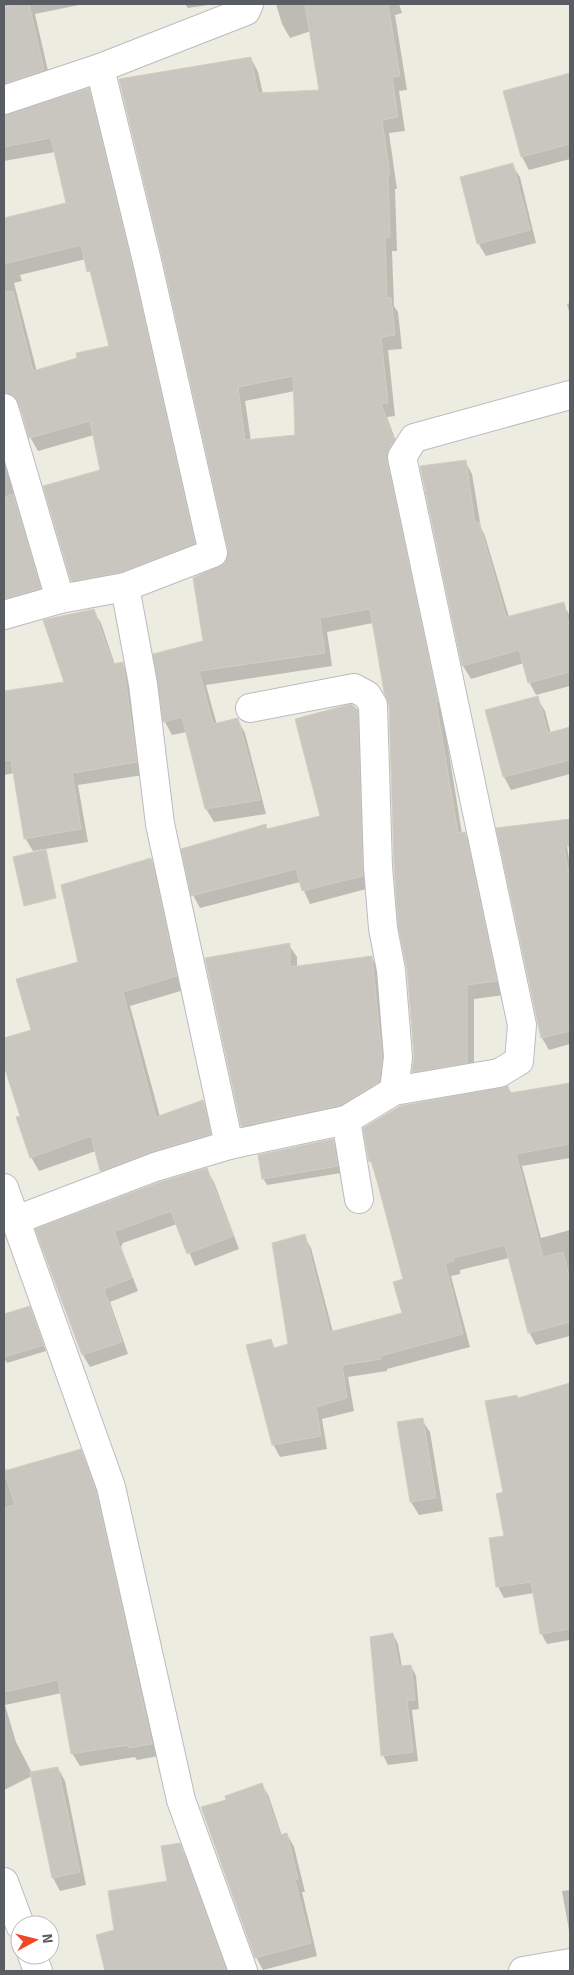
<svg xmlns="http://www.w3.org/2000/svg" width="574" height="1975" font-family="Signika,sans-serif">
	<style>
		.shadow { fill: #0003; fill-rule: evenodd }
		.building { fill: #c8c6be; stroke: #d2cebf; fill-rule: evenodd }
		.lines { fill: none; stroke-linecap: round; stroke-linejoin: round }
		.street-casing { stroke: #b9bbc1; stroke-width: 30 }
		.secondary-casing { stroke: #babcc3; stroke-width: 30 }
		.street { stroke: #fff; stroke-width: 28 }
		.secondary { stroke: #fff; stroke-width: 28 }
	</style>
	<rect width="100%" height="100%" fill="#edece1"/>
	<g class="shadow">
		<path d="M4,4h80l-49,10 16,70 -47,17z"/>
		<path d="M185,4h30l-27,4z"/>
		<path d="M276,4h123l3,9 -7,2 12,75 -8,1 6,40 -16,2 8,56h-2l2,62h-5l2,55 4,6 4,37 -14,1 7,66 -8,1 14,38 61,379h3l8,13 31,148 -30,4v77l-53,9 -8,-13 2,-16 -25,-352 -17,-81 -46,9 5,34 -126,19 11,40 20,-6 8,14 21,81 -52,8 -8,-13 -19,-77 -15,3 -7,-13 -10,-67 49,-13 26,-92 21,-492 7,14 5,22 57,-3 -9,-60 -21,7 -8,-14zM295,391l1,46 -45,4 -6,-40z"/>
		<path d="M570,75v84l-41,11 -7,-13 -17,-65z"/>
		<path d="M88,90l8,13 43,176 63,278 -122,37 -8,-13 30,-110 -8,-36 -56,16 -8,-14 -10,-29 -3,-2 -13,3v-189l63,-16 -12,-52 -51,9v-45zM86,259l8,22 17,66 -74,25 -23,-89 8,-2 -2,-6z"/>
		<path d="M512,165l8,12 16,66 -50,13 -8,-13z"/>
		<path d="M570,303v12l-3,-11z"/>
		<path d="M4,453l43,149 -43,14z"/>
		<path d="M465,461l7,13 9,54 4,8 24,81 54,-13 7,12v70l-34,9 -7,-13 -5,-19 -53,16 -8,-13 -42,-198z"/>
		<path d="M93,610l8,13 14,42 7,-2 8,13 13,99 -65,10 10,57 -55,9 -8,-13 -11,-65 -10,2v-82l61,-10z"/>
		<path d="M537,698l8,13 6,23 19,-5v45l-59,16 -7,-13z"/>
		<path d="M357,710l7,14 6,164 -60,16 -10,-22 -100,26 -7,-13 72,-70 3,5 54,-14z"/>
		<path d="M498,829l67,5 5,31v179l-21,6 -7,-12z"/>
		<path d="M151,859l8,14 25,117 -54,16 30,111 43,-16 8,14 7,33 -109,36 -8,-13 -5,-20 -57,20 -8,-14 -10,-40 -17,-55v-22l28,-10z"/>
		<path d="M289,945l8,12v11l75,-10 7,12 10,100 -3,24 -137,44 -7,-12 -36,-167z"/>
		<path d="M570,1084v74l-48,8 19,72 29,-8v106l-34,9 -7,-13 -20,-74 -49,12v4l-9,2 19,71 -83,22v2l-39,6 6,34 -32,8 5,30 -47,8 -7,-13 -3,-104 5,9 14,-4 15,-109 7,12 22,84 70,-18 1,-34 -30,-111 -4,-8 138,-74 4,7z"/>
		<path d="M333,1140l3,6 5,27 -74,12 -4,-7z"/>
		<path d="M206,1169l8,13 25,67 -44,17 -18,-42 -54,19 -2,4 17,44 -28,11 18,52 -38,13 -7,-12 -46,-125z"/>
		<path d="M29,1307l17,44 -39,12 -3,-5v-43z"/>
		<path d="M570,1384v82l-6,2 6,22v150l-23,4 -6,-11 -7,-40 -30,5 -6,-11 -8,-48 15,-2 -1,-44 14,-93z"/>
		<path d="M422,1420l8,12 13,79 -24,4 -8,-13z"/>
		<path d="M80,1450l7,13 16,42 56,251 -22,4 -2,-3 -55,9 -8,-13 -10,-60 -57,12 11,37 16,31 26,-5 7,13 21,104 -26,6 -7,-13 -21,-102 -28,14v-328l2,10z"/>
		<path d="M393,1634l5,10 4,23 9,-1 5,10 3,33 -7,1 6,51 -30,4 -5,-10z"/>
		<path d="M262,1784l7,13 13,39 5,-2 7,13 11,45h-3l15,64 -54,14 -7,-13 -28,-157z"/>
		<path d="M179,1844l8,14 41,113h-122l-8,-35 18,-5 52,-49z"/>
		<path d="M570,1890v46l-8,-45z"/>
	</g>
	<g class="building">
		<path d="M18,4h11l15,66 -40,14v-77z"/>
		<path d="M305,4h83l12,72 -8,1 6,40 -16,3 8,55 -2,1 2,61h-5l2,61 4,-1 4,38 -14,2 7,66 -7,1 13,36 -5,9 -2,11 51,242h-2l22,131 7,-1 32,149 -30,4v78l-55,9 2,-16 -7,-87 -9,-43 -4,-60 -5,-161 -5,-13 -14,-83 -50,9 5,35 -126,18 14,53 25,-6 22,82 -55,9 -23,-92 -19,5 -10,-68 50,-13 -10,-63 31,-14 4,-14 -66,-293 -43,-178 132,-22 7,36 61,-3zM293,376l2,59 -50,5 -7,-53z"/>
		<path d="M570,73v71l-49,13 -18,-66z"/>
		<path d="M89,88l43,177 63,278 -74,29 -50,9 -28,-95 57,-16 -10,-49 -61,17 -10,-35 -5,-7 -10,-3v-101l9,-1 20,80 44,-13 -1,-5 33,-7 -19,-75 -3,1 -6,-27 -77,19v-46l62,-15 -15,-65 -47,9v-32z"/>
		<path d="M513,163l17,67 -53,14 -17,-67z"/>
		<path d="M466,460l9,63 4,-1 27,95 58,-15 6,26v44l-42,11 -9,-33 -57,16 -42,-200z"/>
		<path d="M13,494l28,94 -37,11v-102z"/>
		<path d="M94,609l19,55 10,-2 14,100 -65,11 9,56 -57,10 -13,-79 -7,1v-70l60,-9 -21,-62z"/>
		<path d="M538,696l10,37 22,-6v33l-67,17 -18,-67z"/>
		<path d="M351,704l7,6 5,166 -61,15 -6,-22 -105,27 -10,-47 85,-25 1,5 53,-13 -25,-97z"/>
		<path d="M570,819v27l-6,1 6,32v152l-29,7 -45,-210z"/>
		<path d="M46,849l10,49 -32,8 -11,-49z"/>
		<path d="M151,858l26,118 -54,16 33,125 47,-17 8,34 -61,18 -50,19 -9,-35 -61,22 -14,-41 4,-1 -16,-50v-28l27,-8 -15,-51 62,-17 -17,-77z"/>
		<path d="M290,943v24l82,-11 10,101 -3,25 -39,23 -99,21 -36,-168z"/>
		<path d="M570,1083v61l-54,10 27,103 20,-5 7,28v42l-42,11 -23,-88 -52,13 1,3 -9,2 18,71 -83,22 1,3 -39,6 5,33 -31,9 5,29 -49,9 -26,-100 25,-6 3,9 14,-4 -16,-101 33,-9 25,98 72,-19 -9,-31 10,-3 -26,-98 -6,-20 -2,1 -6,-34 37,-22 108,-20 2,7z"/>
		<path d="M333,1139l5,27 -76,13 -4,-24z"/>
		<path d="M207,1168l26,68 -46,18 -16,-43 -55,20 -1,3 17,44 -28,11 18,53 -40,13 -47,-126 125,-47z"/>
		<path d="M30,1306l14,39 -40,12v-43z"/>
		<path d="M570,1383v246l-30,5 -9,-52 -35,5 -7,-49 15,-2 -8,-42 7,-2 -18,-91 32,-6 1,3z"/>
		<path d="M423,1418l13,80 -26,4 -13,-80z"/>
		<path d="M81,1449l15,42 56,253 -23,4 -1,-3 -57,9 -13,-74 -54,12v-184l11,-3 -11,-34z"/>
		<path d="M393,1633l6,33 12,-1 4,35h-8l6,52 -32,4 -11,-119z"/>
		<path d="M58,1767l22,105 -28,6 -22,-106z"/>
		<path d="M262,1783l18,52 7,-2 11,46 -3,1 16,63 -56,15 -54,-151 25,-7 -1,-4z"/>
		<path d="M180,1843l46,128h-121l-9,-36 18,-5 -6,-39 59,-10 -6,-35z"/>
	</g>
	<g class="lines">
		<g class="street-casing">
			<g id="street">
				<path d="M4,100l96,-32 146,-57 3,-7"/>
				<path d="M4,408l56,191 65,-12 88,-34 -66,-292 -47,-193"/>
				<path d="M125,587l18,97 17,140 69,321"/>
				<path d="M4,615l56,-16"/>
				<path d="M250,708l104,-20 13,7 6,10 5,162 5,61 8,42 7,87 -4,34"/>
				<path d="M346,1120l13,79"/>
				<path d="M4,1188l107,299 70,313 62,171"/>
				<path d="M4,1882l16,43"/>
				<path d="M32,1955l6,16"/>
				<path d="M523,1971l47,-8"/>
			</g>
		</g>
		<g class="secondary-casing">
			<path id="secondary" d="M16,1220l139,-53 74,-22 117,-25 48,-29 105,-18 20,-12 3,-36 -120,-568 12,-19 156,-43"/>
		</g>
		<use href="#street" class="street"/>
		<use href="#secondary" class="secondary"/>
	</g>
	<rect width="574" height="1975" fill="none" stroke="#595d63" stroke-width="10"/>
	<g transform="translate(35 1940) rotate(83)"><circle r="24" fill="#ffffff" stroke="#bdbec1"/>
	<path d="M0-4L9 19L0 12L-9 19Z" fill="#f14724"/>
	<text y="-8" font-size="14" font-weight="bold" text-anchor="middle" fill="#595d63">N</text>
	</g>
</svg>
